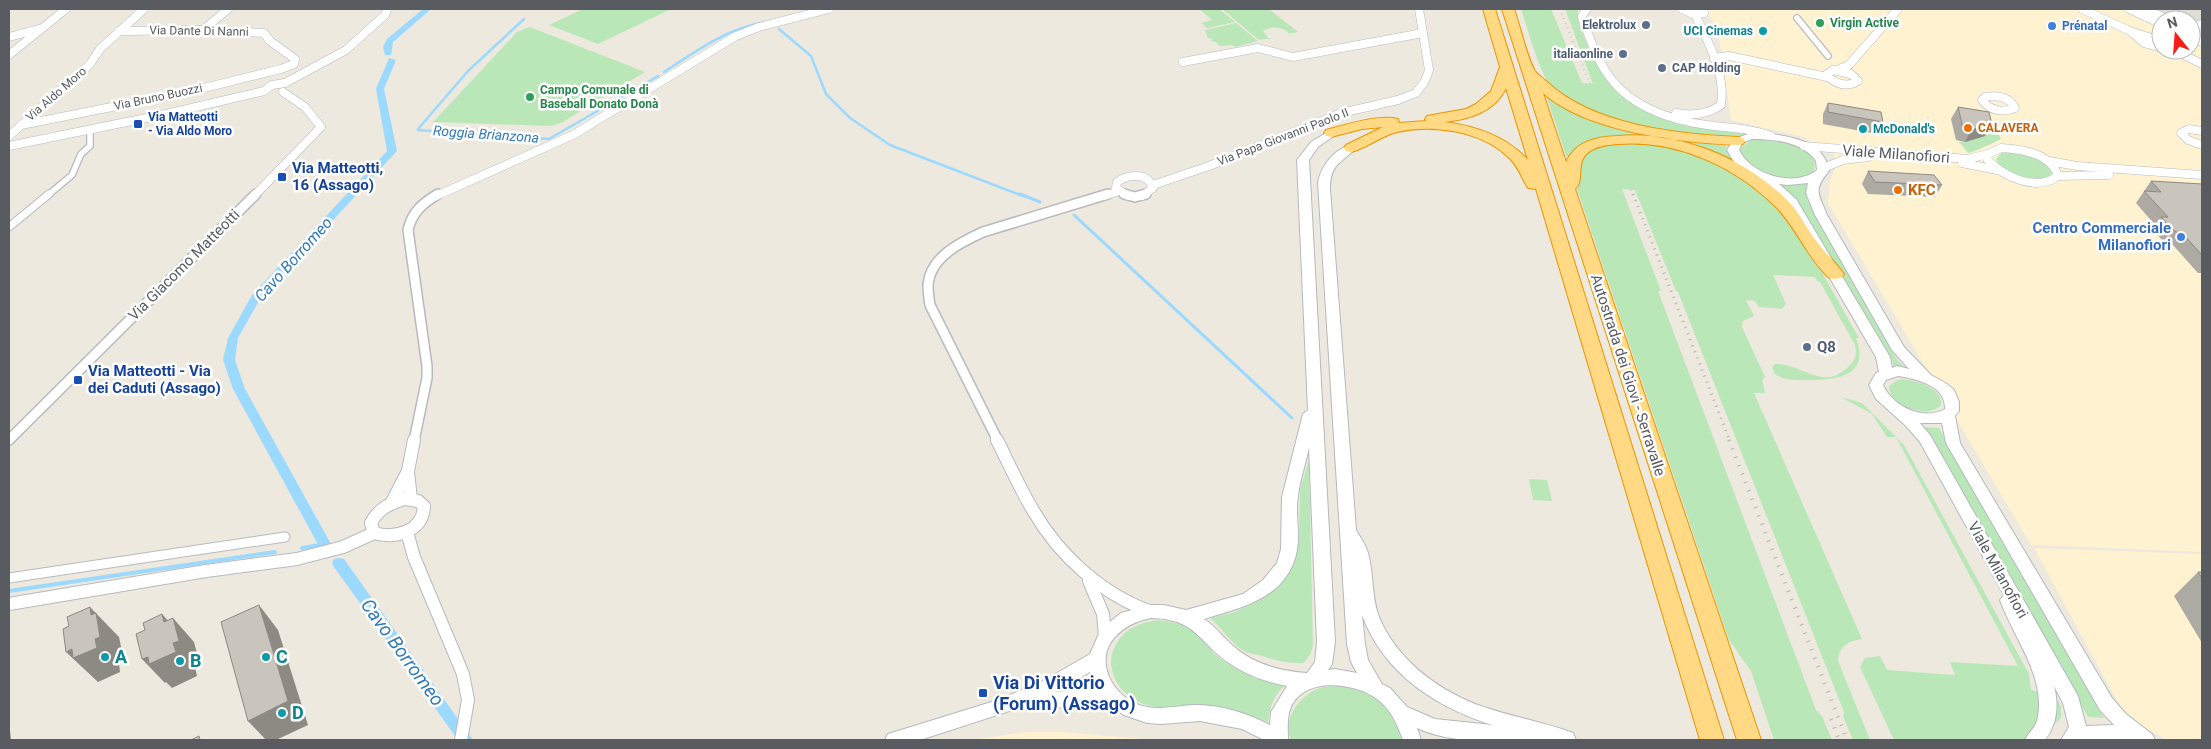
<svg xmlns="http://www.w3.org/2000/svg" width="2211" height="749" font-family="Roboto,sans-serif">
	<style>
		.commercial { fill: #fff2d1 }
		.industrial { fill: #e0dcd6 }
		.green { fill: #bae7b8 }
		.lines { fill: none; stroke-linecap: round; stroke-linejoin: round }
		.stream-far2 { stroke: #9cd9ff; stroke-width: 2.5 }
		.stream-far1 { stroke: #9cd9ff; stroke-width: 3 }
		.stream { stroke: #9cd9ff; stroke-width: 4 }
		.canal { fill: #9cd9ff; fill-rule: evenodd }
		.pedestrian-far2-casing { stroke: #b7babf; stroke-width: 8 }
		.pedestrian-far1-casing { stroke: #b7babf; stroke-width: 9 }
		.pedestrian-casing { stroke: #b7babf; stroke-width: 11 }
		.minor-far2-casing { stroke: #b7babf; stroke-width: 9 }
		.minor-far1-casing { stroke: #b7babf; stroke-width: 12 }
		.minor-casing { stroke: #b7babf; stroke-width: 14 }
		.secondary-casing { stroke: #b5b9bf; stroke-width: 2 }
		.motorway-casing { stroke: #eb9500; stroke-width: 2 }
		.pedestrian-far2 { stroke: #fff; stroke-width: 5.5 }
		.pedestrian-far1 { stroke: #fff; stroke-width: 7 }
		.pedestrian { stroke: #fff; stroke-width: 9 }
		.minor-far2 { stroke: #fff; stroke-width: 8 }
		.minor-far1 { stroke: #fff; stroke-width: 9 }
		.minor { stroke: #fff; stroke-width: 12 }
		.secondary { fill: #fff; fill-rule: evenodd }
		.motorway { fill: #ffd983; fill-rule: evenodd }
		.rail-far2 { stroke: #b3b4b4; stroke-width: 2.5; stroke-dasharray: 0.5 4.5; stroke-linecap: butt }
		.rail-far1 { stroke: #b3b4b4; stroke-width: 3; stroke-dasharray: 1 5.5; stroke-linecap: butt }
		.rail { stroke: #b3b4b4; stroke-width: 4; stroke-dasharray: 1 8; stroke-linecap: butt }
		.wall { fill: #ada9a3 }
		.shaded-wall { fill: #8d8a84 }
		.building { fill: #c9c5bd; stroke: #8d8a84 }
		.leisure-dot { fill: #2e9e5b; stroke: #fff; stroke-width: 2 }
		.service-dot { fill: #5c6f8a; stroke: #fff; stroke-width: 2 }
		.shop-dot { fill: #3f7fe0; stroke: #fff; stroke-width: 2 }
		.culture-dot { fill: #0f9aa8; stroke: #fff; stroke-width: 2 }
		.transit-dot { fill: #1a4fb4; stroke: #fff; stroke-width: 2 }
		.food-dot { fill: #e8710a; stroke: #fff; stroke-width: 2 }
		.labels { text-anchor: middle; stroke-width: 5; stroke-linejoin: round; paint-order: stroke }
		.far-leisure-label { font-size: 12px; font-weight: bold; fill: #27864d; stroke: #fff; text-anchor: start }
		.far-service-label { font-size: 12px; font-weight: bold; fill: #4e5e75; stroke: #fff; text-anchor: end }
		.far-shop-label { font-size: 12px; font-weight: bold; fill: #366cbe; stroke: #fff; text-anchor: start }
		.far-street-label { font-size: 12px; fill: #585c61; stroke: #fff }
		.far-culture-label { font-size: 12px; font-weight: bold; fill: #0d838f; stroke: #fff; text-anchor: end }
		.far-transit-label { font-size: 12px; font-weight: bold; fill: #164399; stroke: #fff; text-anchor: start }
		.far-food-label { font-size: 12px; font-weight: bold; fill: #c56008; stroke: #fff; text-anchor: start }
		.far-water-label { font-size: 14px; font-style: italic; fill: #317ab9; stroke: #fff }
		.street-label { font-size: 15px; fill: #585c61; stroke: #fff }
		.transit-label { font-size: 15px; font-weight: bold; fill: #164399; stroke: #fff; text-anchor: start }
		.food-label { font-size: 15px; font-weight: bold; fill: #c56008; stroke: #fff; text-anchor: start }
		.shop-label { font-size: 15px; font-weight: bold; fill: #366cbe; stroke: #fff; text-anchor: end }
		.service-label { font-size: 15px; font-weight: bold; fill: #4e5e75; stroke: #fff; text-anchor: start }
		.water-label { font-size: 16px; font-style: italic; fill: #317ab9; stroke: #fff }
		.near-culture-label { font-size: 18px; font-weight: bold; fill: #0d838f; stroke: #fff; text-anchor: start }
		.near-transit-label { font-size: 18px; font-weight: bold; fill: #164399; stroke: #fff; text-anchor: start }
		.near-water-label { font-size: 19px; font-style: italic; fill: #317ab9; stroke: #fff }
	</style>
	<rect width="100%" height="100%" fill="#ede9de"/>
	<g class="commercial">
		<path d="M1706,9h439l16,11v30h30v-19l11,5v516l-171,-7 -203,-342 2,-23 6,-13 -2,-12 -31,-18 -72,-17 -13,-89z"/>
		<path d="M2034,548l168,6v186h-35l-25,-14 -21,-18z"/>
		<path d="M1025,732h37l93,8h-182z"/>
	</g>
	<path class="industrial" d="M2151,9h46l5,2v10l-11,4v-5h-15z"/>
	<g class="green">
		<path d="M583,9h88l-73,35 -49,-19z"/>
		<path d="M1199,9h20l16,13 -28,6 -6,-5 11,-3z"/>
		<path d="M1222,9h47l29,23 -11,2 2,-1c-8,-7 -18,-7 -26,-2l6,8 3,-1 -13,2z"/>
		<path d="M1521,9h30l31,74 11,1 -28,-75h12c2,4 0,6 1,11 5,16 14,37 23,52 28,48 109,52 158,61 -8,1 -18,4 -26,5 -39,3 -161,-22 -184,-54 -10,-14 -22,-57 -28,-75z"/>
		<path d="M1236,23l22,18 -23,6 -4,-2 -11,1 -4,-4 -6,-1 3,-2 -5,-1 -3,-8z"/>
		<path d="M530,27l115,45 -84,51 -11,3 -117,-4 84,-90z"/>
		<path d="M1549,97l43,20 135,26 -1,6 11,16 -111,-29 -56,21 -4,-1 -19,-58z"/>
		<path d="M1990,129l6,1 5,9c-5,3 -27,13 -33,14l-9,-11c12,-1 21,-10 33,-9z"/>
		<path d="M1759,139c15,1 66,9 54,33 -18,11 -48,6 -65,-8 -3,-3 -6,-9 -8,-13l1,-4 9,-6z"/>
		<path d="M1658,143l58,19 39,23 38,36 66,117h-3c14,36 -16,42 -45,42 -14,0 -26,2 -37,-7l-2,-6 3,-3c28,-1 48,29 74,2 7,-7 8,-11 6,-21l-35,-63 -3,-1 -2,-4 -42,-2 13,29 -4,5 -23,-2 -4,-6 -9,-1 8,16 -11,5 -1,6 23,50 -3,3 3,13h-11l108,246c-14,2 -23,7 -24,22l32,79h-17l-10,-24 1,-4 -166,-420 -2,-1 -41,-101 -13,-1 39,102h-3l158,419 6,6 10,24h-58l-23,-69 -22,-31 -153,-454 3,-30 22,-12z"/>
		<path d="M2008,152c14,1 40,4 44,21l-2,3c-16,7 -48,1 -54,-17l5,-6z"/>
		<path d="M1776,182l32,2 -2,6 1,10 88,157 10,11 -11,-1 -3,-10 -90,-148 -11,-15z"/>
		<path d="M1903,379c14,2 39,8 38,26 -13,15 -52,1 -52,-19l8,-6z"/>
		<path d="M1841,397l21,6 42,42 125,229 2,16 25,6 5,11v11l-14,13 -5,9h-148l-34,-73 5,-9 15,-2 7,14 68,5 -5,-13 68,4 -122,-229h-9l-15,-23z"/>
		<path d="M1925,427l14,1 165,290 -16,-1z"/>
		<path d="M1309,459l4,186 -2,8 -7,10c-15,1 -27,-2 -42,-7 -10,-4 -13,0 -24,-9 -10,-9 -18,-20 -28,-29l22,-5 29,-13 22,-20 9,-14 7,-25 1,-50z"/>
		<path d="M1529,479l18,1 5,21 -19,-1z"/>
		<path d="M1157,620c20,2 34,6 48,21 4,5 7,11 12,15 20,16 43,25 67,30 -11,11 -14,21 -16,36 -20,-8 -38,-14 -59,-17 -17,-2 -31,4 -46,3 -21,-1 -44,-13 -50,-35 -4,-12 -2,-21 5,-32 9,-14 23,-18 39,-21z"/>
		<path d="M1339,685c35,6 55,20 64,55h-112c-9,-22 9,-45 29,-52 6,-2 13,-2 19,-3z"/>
	</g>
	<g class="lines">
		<g class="stream-far2">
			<path d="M779,29l32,27 15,38 24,24 40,27 133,51"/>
			<path d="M664,72c32,-21 63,-44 102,-50"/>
			<path d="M418,129l50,-58 56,-52"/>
			<path d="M418,130l131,9 109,-63"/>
		</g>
		<g class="stream-far1">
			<path d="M1020,194l20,8"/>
			<path d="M1074,215l218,203"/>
		</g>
		<g class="stream">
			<path d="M302,548l23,-4"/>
			<path d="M9,591l266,-39"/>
		</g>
		<g class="canal">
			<path d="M423,9h8l-38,33 -2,13h-6l-2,-8 4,-8z"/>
			<path d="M389,58l7,2 -12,29 13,62 -137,148 -22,39 -3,22 10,29 86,155 -1,4 -5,1 -5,-1 -87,-159 -10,-29 5,-22 24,-43 135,-144 -11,-62z"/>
			<path d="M339,558l5,1 129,181h-15l-124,-173 -2,-4 2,-4z"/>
		</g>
		<g class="pedestrian-far2-casing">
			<g id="pedestrian-far2">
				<path d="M1797,18l31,38"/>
				<path d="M47,196l25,-21 9,-21 9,-8v-17"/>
			</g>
		</g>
		<g class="pedestrian-far1-casing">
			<path id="pedestrian-far1" d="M9,227l40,-33"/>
		</g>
		<g class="pedestrian-casing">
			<path id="pedestrian" d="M9,578l276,-41"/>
		</g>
		<g class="minor-far2-casing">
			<g id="minor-far2">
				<path d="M1587,9l-5,7 1,5c7,17 12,34 22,49 21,35 63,50 102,55 22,3 43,3 64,11"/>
				<path d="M1682,9l11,5 11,-1 -1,-4"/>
				<path d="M2082,9l48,22"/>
				<path d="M2129,9l32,15"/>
				<path d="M2145,9l24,11"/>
				<path d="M2191,28l11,-4"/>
				<path d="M203,30l25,-21"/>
				<path d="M2191,36l11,6"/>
				<path d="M9,37l30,-8"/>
				<path d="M2146,38l-4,1 2,4 17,5"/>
				<path d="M2142,41l-12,-10 21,7 10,-1"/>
				<path d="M2174,50l28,14"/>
				<path d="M9,55l57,-46"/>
				<path d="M1714,58l15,-2 98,21"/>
				<path d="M1183,62l75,-14 35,9 130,-24"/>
				<path d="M1833,70l18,4 7,7c-11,7 -23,3 -32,-6z"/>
				<path d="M1837,70l12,-5 49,-56"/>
				<path d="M285,83l61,-33 39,-35 2,-6"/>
				<path d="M264,91l8,-6 13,-2"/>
				<path d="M1985,97c12,-2 24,-1 30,11 -12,5 -25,3 -33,-8z"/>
				<path d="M1676,113c16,3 31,2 45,-8 5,-33 -13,-62 -26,-91"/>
				<path d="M21,125l171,-34 89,-22 13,-5 1,-5 -25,-18 -6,-8 -61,-3 -84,1"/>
				<path d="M2202,131l-13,-2 -8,4 7,7 14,5"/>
				<path d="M9,136l81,-72 10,-15 44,-40"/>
				<path d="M9,146l157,-32 98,-23"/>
				<path d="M1804,146l164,13 20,-5"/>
				<path d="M2001,148c21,1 50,5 57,28 -21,16 -55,1 -71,-17l1,-5z"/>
				<path d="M2049,161l28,5 125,9"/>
				<path d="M1962,163l35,7"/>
				<path d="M1823,168l20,-8 25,-3"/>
				<path d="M2058,176l51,-1"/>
				<path d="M1153,185l56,-19 132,-53 57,-13 18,-7 9,-12 4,-11 -10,-61"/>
				<path d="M254,196l67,-69 -16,-20 -22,-15"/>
				<path d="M436,196l137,-61 163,-99 23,-9 70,-18"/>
				<path d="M1104,196l15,-5"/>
				<path d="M1128,196l-12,-8 1,-6c11,-8 31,-10 36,6l-11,8"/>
			</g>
		</g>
		<g class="minor-far1-casing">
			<g id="minor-far1">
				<path d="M1124,194l11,3 11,-3"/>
				<path d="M9,440l247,-246"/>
				<path d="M414,441l13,-63v-12l-19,-136c4,-18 15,-27 30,-36"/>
				<path d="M998,441l-68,-136c-1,-6 -2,-14 -2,-20 2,-28 33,-43 55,-53l125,-38"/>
			</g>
		</g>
		<g class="minor-casing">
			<g id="minor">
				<path d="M997,440c12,24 23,49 37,72 25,43 68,82 115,99"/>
				<path d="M408,472l3,27"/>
				<path d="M405,499l13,2 6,5c-1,26 -29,33 -50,27l-3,-10c7,-14 19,-20 34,-24z"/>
				<path d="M392,502l16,-31 6,-31"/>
				<path d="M407,532l7,25 49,117 5,26 -7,40"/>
				<path d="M1089,581l14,33 2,22"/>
				<path d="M9,604l197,-33 91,-12 46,-12 31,-14"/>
			</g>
		</g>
		<g class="secondary-casing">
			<g id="secondary">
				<path d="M1331,130l5,3 -1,2 -17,12 -9,13 26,482 -3,22 -4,6 7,-1 22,4 -6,-11 -4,-18 -29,-462c4,-17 16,-33 33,-37l5,3c-15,16 -26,15 -26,41l26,341c4,7 10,15 12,23 6,21 3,43 11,64 17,41 56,71 96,87 32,12 66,17 98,29l3,7c-48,0 -117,8 -159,-12l4,12h-18c-6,-16 -12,-31 -26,-41 -24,-18 -79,-23 -88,14 -2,9 -1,19 -1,27h-24l-22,-11 -42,-8 -39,3 -14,-1 -23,-8 -14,-9 -13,-1 -72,5 -6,-2 -99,32h-35l3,-6 110,-34 45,-19 47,-27 11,-25 20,-16 30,-8h13l22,5 57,-16 20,-14 14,-17 4,-14 1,-52 21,-83 5,-4 -11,-250 14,-18zM1309,447l8,195 -2,20 -8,11c-28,-2 -54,-9 -75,-28 -10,-9 -17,-19 -28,-26 39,-12 84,-21 93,-69 3,-18 -2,-37 1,-54 2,-17 8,-33 11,-49zM1362,615c22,59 74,92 130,110l-57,-6 -28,-12 -17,-19 -8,-4 -14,-24 -3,-16zM1151,618c46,1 46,23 78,45 17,12 37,19 58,23l-16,26 -1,13c-22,-12 -52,-21 -77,-20 -18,1 -36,6 -54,0 -26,-9 -46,-44 -24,-68 10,-11 21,-16 36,-19zM1090,672l7,17 -42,3z"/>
				<path d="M1760,133c26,2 65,7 69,38 -16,19 -11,22 -2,44l77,132 27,28 16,9 7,6 5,12v9l-4,5 5,27 152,255 14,16 26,20 3,6h-94l8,-13 -6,-24 -9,-17c5,19 3,38 -9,54h-20c3,-7 10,-12 12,-19 11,-42 -24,-84 -37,-121l4,-5 -84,-153 -15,-17 -29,-26 -7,-14 7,-12 3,-1 -3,-15 -91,-156 -24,-22 -18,-9 -9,-8 -7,-12 7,-11 17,-6zM1752,139c22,0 51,3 64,22l1,9c-22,18 -66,5 -78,-20l3,-7zM1808,183l-2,10 9,22 77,135 17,19 -12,-3 -5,2 -2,-11 -94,-158 -17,-15 9,1zM1898,376c18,3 48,9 47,33 -21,12 -52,-2 -62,-24l3,-5zM1920,423h22l4,20 154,267 14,15 -28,1 -8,-30 -148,-261z"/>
			</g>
		</g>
		<g class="motorway-casing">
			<g id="motorway">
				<path d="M1483,9h12l229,731h-24l-164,-551 -8,-1c-7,-11 -10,-23 -21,-32 -27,-25 -74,-32 -110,-24 -16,4 -30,16 -46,20l-5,-1 -2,-3 2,-3 37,-18 -21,2 -31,8 -5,-1 -2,-3 2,-3c20,-5 51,-16 72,-11l1,4 27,-2 -1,-2 2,-3 39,-7 10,-5 15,-13 9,-24zM1506,88l22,72c-22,-24 -52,-34 -84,-38 25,-3 50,-9 62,-34z"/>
				<path d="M1502,9h12c6,16 13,49 21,62 2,3 8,7 11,10 46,44 130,53 192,56l5,1 2,3 -2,3 -5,1c-56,-2 -152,-13 -195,-52l23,69c10,-21 30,-25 51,-26 60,-6 126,21 169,63 13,12 20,29 31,43 8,11 19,21 27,32l-3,4c-5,1 -10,2 -14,-2 -21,-21 -32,-51 -53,-71 -40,-39 -99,-66 -156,-61 -9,1 -17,1 -26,6 -19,10 -6,30 -17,39l186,551h-24z"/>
			</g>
		</g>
		<use href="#pedestrian-far2" class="pedestrian-far2"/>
		<use href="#pedestrian-far1" class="pedestrian-far1"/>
		<use href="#pedestrian" class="pedestrian"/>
		<use href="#minor-far2" class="minor-far2"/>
		<use href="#minor-far1" class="minor-far1"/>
		<use href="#minor" class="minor"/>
		<use href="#secondary" class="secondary"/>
		<use href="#motorway" class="motorway"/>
		<g class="rail-far2">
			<path d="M1560,9l30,75"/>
			<path d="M1631,190l2,6"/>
		</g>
		<path class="rail-far1" d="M1633,194l97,247"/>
		<g class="rail">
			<path d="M1729,440l118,300"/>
			<path d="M1831,719l8,21"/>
		</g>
	</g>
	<g class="wall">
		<path d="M1828,103l55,19 -6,12 -54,-10v-10z"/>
		<path d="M1958,107l34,17 -7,12 -20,6 -9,-2 -5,-21z"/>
		<path d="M1868,171l74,14 -7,12 -67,-3 -6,-10z"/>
		<path d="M2151,181l51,3v89h-4l-25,-28h-7l-13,-16 2,-4 -19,-22z"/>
		<path d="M2198,572h4v71l-28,-47z"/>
	</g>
	<g class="shaded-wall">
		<path d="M1992,124l-7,12 -20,6 6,-12z"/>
		<path d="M259,605l19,25 30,95 -32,15h-10l-18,-19z"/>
		<path d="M90,607l29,30 5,24 -5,2 1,9 -22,10 -32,-30 25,-37z"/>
		<path d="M162,614l14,16 -3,-12 21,24 6,23 -5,2 2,9 -25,12 -6,-6 -1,1 -23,-24z"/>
		<path d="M9,720l2,20h-2z"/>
	</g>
	<g class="building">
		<path d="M1828,103l53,9 2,10 -55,-10z"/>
		<path d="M1958,107l31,5 3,12 -21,6 -8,-2z"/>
		<path d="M1868,171l66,4 8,10 -67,-3z"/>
		<path d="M2151,181l51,3v71l-20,-22 -6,-1 -15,-15h7l-24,-26 17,1z"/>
		<path d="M2198,572h4v6z"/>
		<path d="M259,605l29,96 -40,20 -27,-99z"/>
		<path d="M90,607l1,8 5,-2 4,24 -5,2 2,9 -24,10 -1,-9 -6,3 -3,-23 6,-3 -2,-9z"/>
		<path d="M162,614l2,8 9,-4 6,23 -6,2 3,9 -27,12 -1,-7 -6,2 -6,-25 9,-4 -2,-7z"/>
		<path d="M199,736l1,4h-9z"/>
	</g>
	<g class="leisure-dot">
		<circle cx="1820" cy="23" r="5"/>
		<circle cx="530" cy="97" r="5"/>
	</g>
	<g class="service-dot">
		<circle cx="1646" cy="25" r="5"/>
		<circle cx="1623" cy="54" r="5"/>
		<circle cx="1662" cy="68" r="5"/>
		<circle cx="1807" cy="347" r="5"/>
	</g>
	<g class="shop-dot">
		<circle cx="2052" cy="26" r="5"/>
		<circle cx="2181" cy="237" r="5"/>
	</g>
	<g class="culture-dot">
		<circle cx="1763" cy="31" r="5"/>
		<circle cx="1863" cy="129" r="5"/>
		<circle cx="105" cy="657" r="5"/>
		<circle cx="266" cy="657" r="5"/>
		<circle cx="180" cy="661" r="5"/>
		<circle cx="282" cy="713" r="5"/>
	</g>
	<g class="transit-dot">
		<rect x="133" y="119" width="10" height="10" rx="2.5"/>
		<rect x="277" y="172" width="10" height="10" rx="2.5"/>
		<rect x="73" y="375" width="10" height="10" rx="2.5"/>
		<rect x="978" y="688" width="10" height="10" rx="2.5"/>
	</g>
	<g class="food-dot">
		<circle cx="1968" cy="128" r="5"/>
		<circle cx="1898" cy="190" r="5"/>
	</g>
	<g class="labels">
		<g class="far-leisure-label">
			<text x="1830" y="27">Virgin Active</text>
			<text x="540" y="94">Campo Comunale di<tspan x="540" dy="14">Baseball Donato Donà</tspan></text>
		</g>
		<g class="far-service-label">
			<text x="1636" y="29">Elektrolux</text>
			<text x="1613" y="58">italiaonline</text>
			<text x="1672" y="72" text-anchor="start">CAP Holding</text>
		</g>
		<g class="far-shop-label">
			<text x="2062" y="30">Prénatal</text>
		</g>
		<g class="far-street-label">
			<text transform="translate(199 31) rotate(1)" y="4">Via Dante Di Nanni</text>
			<text transform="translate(56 94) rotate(-41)" y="4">Via Aldo Moro</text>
			<text transform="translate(158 97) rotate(-12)" y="4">Via Bruno Buozzi</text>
			<text transform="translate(1283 137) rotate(-21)" y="4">Via Papa Giovanni Paolo II</text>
		</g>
		<g class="far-culture-label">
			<text x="1753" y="35">UCI Cinemas</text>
			<text x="1873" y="133" text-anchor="start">McDonald's</text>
		</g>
		<g class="far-transit-label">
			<text x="148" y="121">Via Matteotti<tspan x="148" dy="14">- Via Aldo Moro</tspan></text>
		</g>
		<g class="far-food-label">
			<text x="1978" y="132">CALAVERA</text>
		</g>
		<g class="far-water-label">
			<text transform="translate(486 134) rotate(4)" y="5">Roggia Brianzona</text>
		</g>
		<g class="street-label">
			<text transform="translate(1896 154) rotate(4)" y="5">Viale Milanofiori</text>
			<text transform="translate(184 265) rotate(-45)" y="5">Via Giacomo Matteotti</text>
			<text transform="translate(1628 375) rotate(72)" y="5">Autostrada dei Giovi - Serravalle</text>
			<text transform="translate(1998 570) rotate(61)" y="5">Viale Milanofiori</text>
		</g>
		<g class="transit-label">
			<text x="292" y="173">Via Matteotti,<tspan x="292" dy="17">16 (Assago)</tspan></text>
			<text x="88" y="376">Via Matteotti - Via<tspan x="88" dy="17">dei Caduti (Assago)</tspan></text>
		</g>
		<g class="food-label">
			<text x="1908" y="195">KFC</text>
		</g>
		<g class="shop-label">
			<text x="2171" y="233">Centro Commerciale<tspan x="2171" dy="17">Milanofiori</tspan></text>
		</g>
		<g class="service-label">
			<text x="1817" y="352">Q8</text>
		</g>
		<g class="water-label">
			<text transform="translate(293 259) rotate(-48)" y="6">Cavo Borromeo</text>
		</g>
		<g class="near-culture-label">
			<text x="115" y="663">A</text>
			<text x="276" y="663">C</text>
			<text x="190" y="667">B</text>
			<text x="292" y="719">D</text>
		</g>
		<g class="near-transit-label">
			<text x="993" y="689">Via Di Vittorio<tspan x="993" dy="21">(Forum) (Assago)</tspan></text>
		</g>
		<g class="near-water-label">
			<text transform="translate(403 652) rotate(54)" y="7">Cavo Borromeo</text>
		</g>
	</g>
	<rect width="2211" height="749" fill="none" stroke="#585c61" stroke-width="20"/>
	<g transform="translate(2176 35) rotate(343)"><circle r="24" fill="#ffffff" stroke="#bcbec0"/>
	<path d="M0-4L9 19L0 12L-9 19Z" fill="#f81f19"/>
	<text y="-8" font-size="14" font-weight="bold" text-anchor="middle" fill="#585c61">N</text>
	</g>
</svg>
